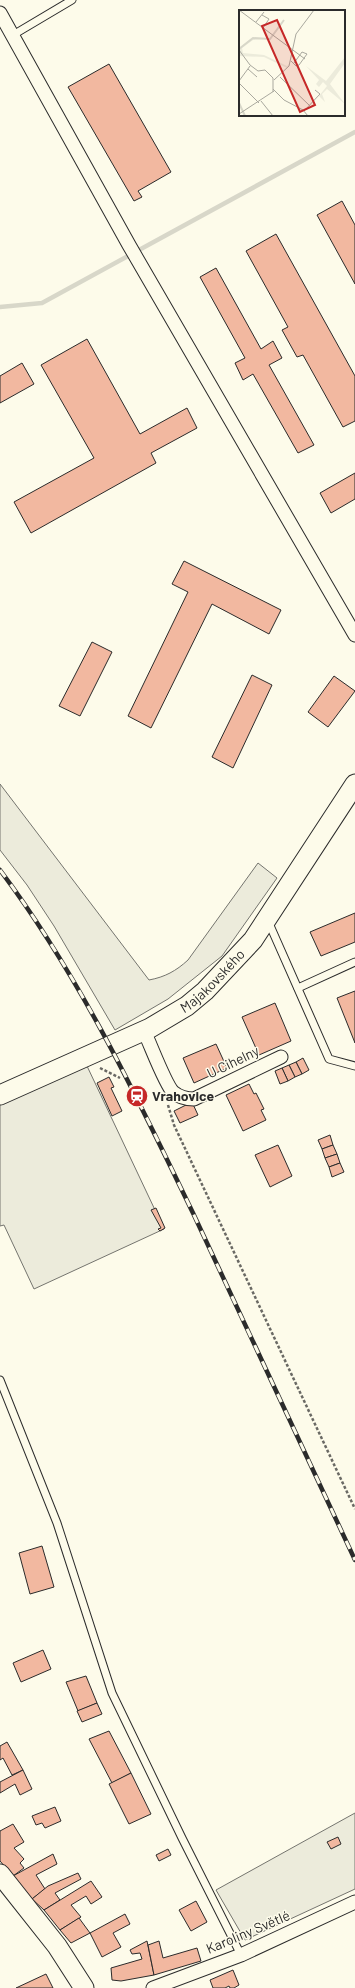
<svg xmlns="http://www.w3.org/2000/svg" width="355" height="1988" font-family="Barlow,sans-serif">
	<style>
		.green { fill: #ecebdb; stroke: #74746e }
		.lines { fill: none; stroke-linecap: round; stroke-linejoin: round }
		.stream { stroke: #d8d7c9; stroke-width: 4.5 }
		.building { fill: #f2b8a0; stroke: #2b2b2b }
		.lane-casing { stroke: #2b2b2b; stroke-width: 9 }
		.street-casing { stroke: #2b2b2b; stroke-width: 15 }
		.secondary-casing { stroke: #2b2b2b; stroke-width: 21 }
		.path { stroke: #6a6964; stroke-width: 2.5; stroke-dasharray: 3 2; stroke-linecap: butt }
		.lane { stroke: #fdfbea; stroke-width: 7 }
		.street { stroke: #fdfbea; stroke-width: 13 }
		.secondary { stroke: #fdfbea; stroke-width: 19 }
		.rail-casing { stroke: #2b2b2b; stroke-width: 4.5 }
		.rail { stroke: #fdfbea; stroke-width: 3; stroke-dasharray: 9; stroke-linecap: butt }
		.labels { text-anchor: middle; stroke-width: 3; stroke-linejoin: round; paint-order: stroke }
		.street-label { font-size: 14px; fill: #2b2b2b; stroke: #fdfbea }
		.poi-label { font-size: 14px; font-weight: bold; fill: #2b2b2b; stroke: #fdfbea; text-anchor: start }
		.inset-river { fill: none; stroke: #d8d7c9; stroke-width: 2 }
		.inset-road { fill: none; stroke: #a9a89e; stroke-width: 1 }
		.view { fill: #c62828; fill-opacity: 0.15; stroke: #c62828; stroke-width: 2 }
		.inset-edge { fill: none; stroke: #2b2b2b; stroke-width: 2 }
	</style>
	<rect width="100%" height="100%" fill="#fdfbea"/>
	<g class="green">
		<path d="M0,784l149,196c16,-3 27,-9 39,-20l70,-97 19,15 -55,78 -54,43 -53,31 -61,-104 -27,-41 -27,-35z"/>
		<path d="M87,1066l77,163 -130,60 -30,-64 -4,1v-122z"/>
		<path d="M355,1813v76l-110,51 -29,-50z"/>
	</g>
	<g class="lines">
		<path class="stream" d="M0,307l42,-4 313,-171"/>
	</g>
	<g class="building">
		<path d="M109,64l62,108 -33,19 4,6 -8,4 -66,-114z"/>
		<path d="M342,201l13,24v59l-38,-69z"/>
		<path d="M276,234l79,142v45l-12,6 -40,-72 -6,2 -15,-27 6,-3 -42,-76z"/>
		<path d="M216,268l45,81 12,-8 9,17 -13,7 45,80 -16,8 -45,-79 -10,6 -8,-17 10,-5 -45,-81z"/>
		<path d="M87,339l53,95 47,-26 10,20 -46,25 5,10 -125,70 -17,-31 80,-44 -53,-93z"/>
		<path d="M22,363l12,21 -34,19v-27z"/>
		<path d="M355,473v26l-24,14 -11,-20z"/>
		<path d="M184,561l97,49 -12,24 -57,-30 -61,124 -23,-12 60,-124 -16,-8z"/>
		<path d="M92,642l20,10 -32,64 -21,-10z"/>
		<path d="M252,675l20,10 -39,83 -21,-11z"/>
		<path d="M334,676l21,15 -27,36 -20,-15z"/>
		<path d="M355,913v29l-34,14 -11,-24z"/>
		<path d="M355,991v52l-18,-45z"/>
		<path d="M275,1003l16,38 -32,14 -17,-38z"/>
		<path d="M216,1044l11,24 -33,15 -11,-25z"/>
		<path d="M303,1058l6,12 -7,4 -6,-12z"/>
		<path d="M296,1062l6,12 -7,3 -6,-12z"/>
		<path d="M289,1065l6,12 -7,4 -6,-13z"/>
		<path d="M282,1068l6,13 -8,3 -5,-13z"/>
		<path d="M109,1077l5,10 -3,1 11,23 -10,5 -15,-33z"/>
		<path d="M249,1084l5,10 2,-1 8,16 -3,1 5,10 -23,11 -17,-36z"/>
		<path d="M192,1102l6,13 -18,8 -6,-12z"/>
		<path d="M330,1135l3,10 -11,4 -4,-9z"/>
		<path d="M278,1145l14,31 -22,11 -15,-32z"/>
		<path d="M333,1145l4,9 -12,4 -3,-9z"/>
		<path d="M337,1154l3,9 -11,4 -4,-9z"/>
		<path d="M340,1163l4,9 -12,5 -3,-10z"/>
		<path d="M156,1208l9,20 -5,3 -2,-2 3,-1 -10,-18z"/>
		<path d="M42,1546l12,41 -24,7 -11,-41z"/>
		<path d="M43,1650l8,19 -30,13 -8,-19z"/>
		<path d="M86,1676l11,27 -19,8 -12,-29z"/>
		<path d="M97,1703l5,11 -20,8 -5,-11z"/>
		<path d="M109,1731l22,42 -19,10 -23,-44z"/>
		<path d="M7,1742l16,28 -11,5 -9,-17 -3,2v-14z"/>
		<path d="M23,1770l9,19 -12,6 -5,-11 -15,9v-11z"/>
		<path d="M131,1773l20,41 -22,10 -20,-40z"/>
		<path d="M55,1807l6,14 -16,7 -3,-5 -6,2 -4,-9z"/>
		<path d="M13,1824l11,18 -10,6 10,11 -4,4 4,5 -11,8 -13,-15v-30z"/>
		<path d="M338,1837l3,7 -10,5 -4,-7z"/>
		<path d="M168,1849l3,6 -12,6 -3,-6z"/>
		<path d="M53,1854l4,10 -21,11 9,14 -13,10 -19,-23z"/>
		<path d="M78,1873l3,6 -26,14 5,7 -16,10 -12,-11 16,-13z"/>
		<path d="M91,1881l11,16 -11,7 -5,-8 -15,9 10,12 -21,13 -16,-20z"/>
		<path d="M196,1901l11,21 -16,9 -12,-21z"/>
		<path d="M125,1914l5,10 -17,9 8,14 -19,10 -12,-24z"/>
		<path d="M79,1918l11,15 -19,10 -11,-13z"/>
		<path d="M147,1941l7,34 -33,6 -9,-1 -1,-12 31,-9 -2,-6 -8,1 -2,-4z"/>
		<path d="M159,1941l4,17 34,-10 4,13 -47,14 -6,-30z"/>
		<path d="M233,1970l6,15 -5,3h-4l-1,-2 -4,2h-12l-3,-8z"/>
		<path d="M46,1974l7,14h-37z"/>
	</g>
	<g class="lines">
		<g class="lane-casing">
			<g id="lane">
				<path d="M13,35l59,-35"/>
				<path d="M268,921l61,138 26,7"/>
				<path d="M298,988l57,-26"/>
				<path d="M0,1380l57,143 55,170 70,145 59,117"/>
			</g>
		</g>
		<g class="street-casing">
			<g id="street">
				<path d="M0,13l129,232 226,390"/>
				<path d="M144,1031c6,12 21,53 29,61 6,5 13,7 21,7l87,-42"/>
				<path d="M153,1988l88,-33 114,-53"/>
			</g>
		</g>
		<g class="secondary-casing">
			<g id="secondary">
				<path id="s1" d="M0,1095l150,-67 37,-22 18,-15 48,-51 102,-156"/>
				<path d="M0,1874l57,72 27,42"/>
			</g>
		</g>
		<g class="path">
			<path d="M100,1068l20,10"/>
			<path d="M168,1105l6,20 181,384"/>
		</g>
		<use href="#lane" class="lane"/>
		<use href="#street" class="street"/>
		<use href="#secondary" class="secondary"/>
		<g class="rail-casing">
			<path id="rail" d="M0,870c79,105 136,225 193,343 54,116 108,231 162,347"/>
		</g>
		<use href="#rail" class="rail"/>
	</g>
	<defs>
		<g id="station-disc" transform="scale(1.15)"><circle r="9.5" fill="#c62828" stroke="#fdfbea"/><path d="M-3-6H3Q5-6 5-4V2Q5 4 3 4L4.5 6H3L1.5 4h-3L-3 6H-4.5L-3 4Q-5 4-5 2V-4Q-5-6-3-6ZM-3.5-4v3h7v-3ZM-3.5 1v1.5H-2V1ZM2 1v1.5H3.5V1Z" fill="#fff"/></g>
	</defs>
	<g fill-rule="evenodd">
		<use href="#station-disc" x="137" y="1096"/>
	</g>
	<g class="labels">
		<g class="street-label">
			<text dy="5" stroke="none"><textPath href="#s1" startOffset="243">Majakovského</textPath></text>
			<text transform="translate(233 1062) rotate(-26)" y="5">U Cihelny</text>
			<text transform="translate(248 1932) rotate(-23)" y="5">Karoliny Světlé</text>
		</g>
		<g class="poi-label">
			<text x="152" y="1101">Vrahovice</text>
		</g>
	</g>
	<g transform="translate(239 10)">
		<rect width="106" height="106" fill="#fdfbea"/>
		<path d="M13,28l16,1 -15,1 -11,8 1,5 21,2 23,11 3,-3 -3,5 -23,-11 -25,-1v-8zM106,47v6l-15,21 15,20 -18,-15 -5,5 3,8 -6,-6 8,-10 -4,-4 -4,5 -3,-3 3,-4 -13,-14 20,15z" fill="#ecebdb"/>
		<path class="inset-river" d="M0,39l14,-11 17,1 14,-19M0,93l6,13"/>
		<path class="inset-road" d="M0,0l66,49M23,5l7,4 -6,9M17,12l8,-10M0,40l11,15 8,6 7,-1 8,8v14M52,51l5,5 3,-1 8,-11 -5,-2 -8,11M9,59l9,8M41,67l30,29M35,70l15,-14 7,-32 18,-24M0,71l11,-15M0,73l20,20M34,79l11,11 19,10 5,6M22,91l12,15M65,101l16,-17 -5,-4M0,104l35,-23"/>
		<path class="view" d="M38,10l38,85 -15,7 -38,-86z"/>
		<rect width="106" height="106" class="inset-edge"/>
	</g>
</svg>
